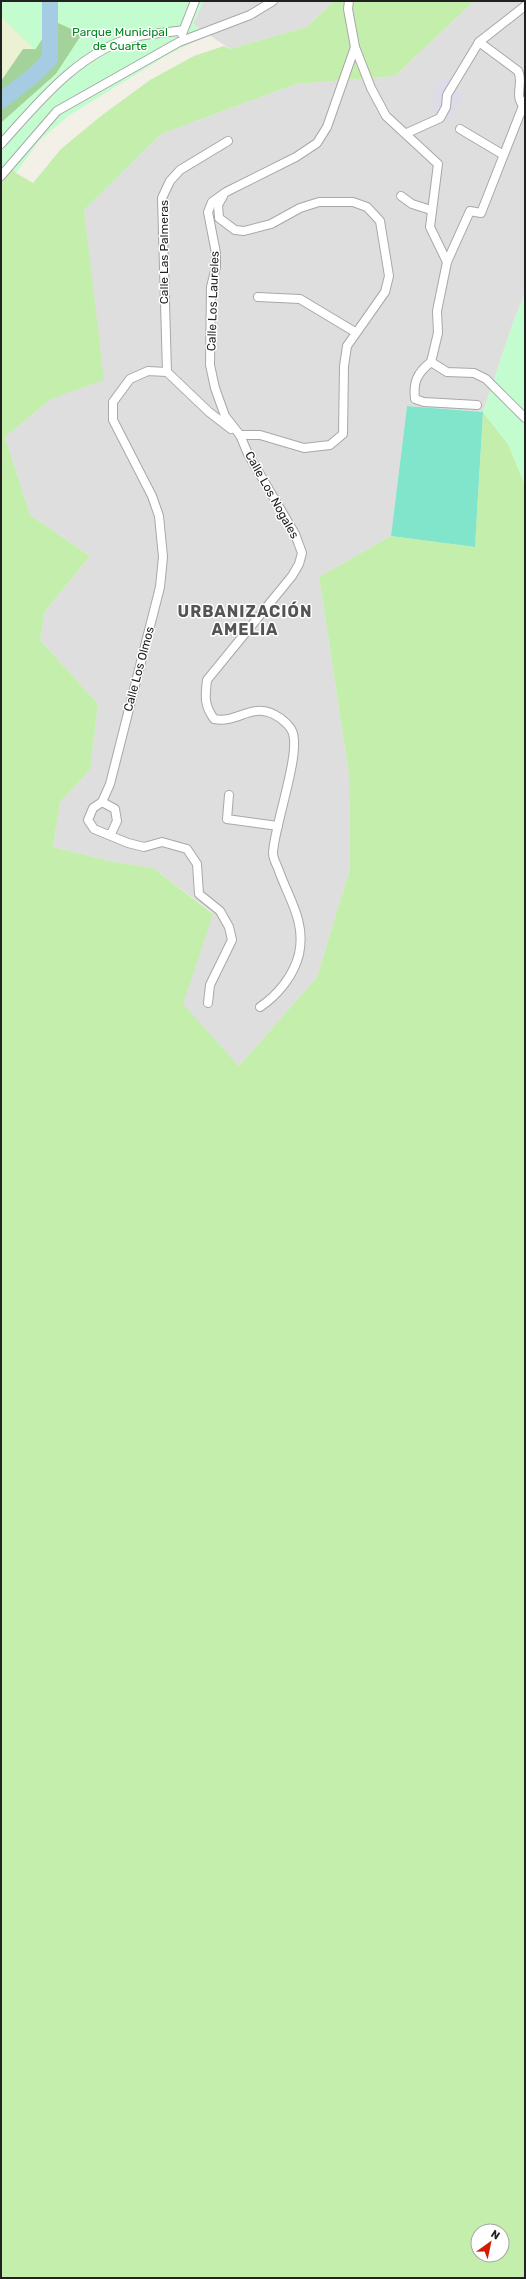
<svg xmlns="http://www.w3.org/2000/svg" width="526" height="2279" font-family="Rubik,sans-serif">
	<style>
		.residential { fill: #dfdede }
		.farmland { fill: #ebf1d2 }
		.grass { fill: #c3eeab; fill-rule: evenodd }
		.forest { fill: #a3d39a }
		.park { fill: #c3fdcf }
		.pitch { fill: #81e5cb }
		.plaza { fill: #dddbe8 }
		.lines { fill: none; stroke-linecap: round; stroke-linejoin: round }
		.river { stroke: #a5cce2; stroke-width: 16 }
		.street-casing { stroke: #a8a8a8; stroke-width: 10 }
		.street { stroke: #fff; stroke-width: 8 }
		.labels { text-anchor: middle; stroke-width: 3; stroke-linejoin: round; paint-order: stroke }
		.park-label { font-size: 12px; fill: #058921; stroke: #fff }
		.street-label { font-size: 12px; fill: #212121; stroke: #fff }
		.district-label { font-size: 16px; font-weight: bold; letter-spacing: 1px; fill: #545454; stroke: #fff }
	</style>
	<rect width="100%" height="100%" fill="#f2f0e7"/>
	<g class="residential">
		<path d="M203,1h131l-27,26 -77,22 -37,-25z"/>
		<path d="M474,1h51v292l-11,27 -31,92 -76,-6 -16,130 -72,41 30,197 1,95 -33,108 -78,89 -57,-62 31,-91 -60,-45 -39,-6 -61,-15 7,-45 30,-32 8,-66 -58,-64 5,-29 45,-55 -60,-41 -25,-78 46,-38 52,-19 -19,-170 77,-76 135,-50 99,-8z"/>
	</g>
	<path class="farmland" d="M1,17l34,33 -34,31z"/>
	<path class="grass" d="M334,1h140l-79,75 -99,8 -135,50 -77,76 20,170 -53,19 -46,38 25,78 60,41 -45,55 -5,29 58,64 -8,66 -30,32 -7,45 61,15 39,6 60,46 -30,90 56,62 78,-89 33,-108 -1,-95 -30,-197 72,-41 84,11 8,-135 25,32 17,41v1793h-524v-2102l9,-10 6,7 17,10 28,-34 40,-33 49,-36 44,-24 30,-10 6,3 77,-22zM478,2231h24v24h-24z"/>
	<path class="forest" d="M54,21l29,12 -27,41 -55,49v-42l22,-32h12z"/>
	<g class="park">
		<path d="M1,1h203l-11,23 15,10 -42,22 -98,60 -29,25 -23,32 -6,-6 -9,9v-53l55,-49 26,-40 -28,-13 -19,29 -34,-33z"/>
		<path d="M525,293v192l-17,-41 -25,-32 31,-92z"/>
	</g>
	<path class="pitch" d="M407,406l76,6 -8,135 -84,-11z"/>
	<path class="plaza" d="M444,76l12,9 -1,3 9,6 -16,31 -15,-16v-19z"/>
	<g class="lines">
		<path class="river" d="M1,101l33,-26 16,-16v-58"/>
		<g class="street-casing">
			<g id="street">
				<path d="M182,34l13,-33"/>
				<path d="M479,42l39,29c6,11 -4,25 5,34"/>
				<path d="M355,47l16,41 15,28 52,48 -8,63 17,35"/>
				<path d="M460,129l42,25"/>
				<path d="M407,133l33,-15 6,-11 1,-12 32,-53 46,-36"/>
				<path d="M1,144c36,-40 78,-93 134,-107 15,-4 33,-4 48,-7"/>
				<path d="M1,176l56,-65 122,-69 71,-27 23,-14"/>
				<path d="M223,196l-5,9 1,13 16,12 9,1 27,-7 29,-16 19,-6h34l14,5 13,14 9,55 -4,16 -38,54 -3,20 -1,68 -13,11 -26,3 -44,-13h-20"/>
				<path d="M401,196l11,8 19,6"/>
				<path d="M258,297l42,2 55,33"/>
				<path d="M431,362l7,-29 -1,-22 10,-49 23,-51 11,2 44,-112"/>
				<path d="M431,362l16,10 27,1 12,6 39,39"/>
				<path d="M431,362c-14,11 -18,20 -16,37l9,3 53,3"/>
				<path d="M167,372l-5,-174 8,-17 10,-11 48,-29"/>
				<path d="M229,795l-2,24 51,7"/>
				<path d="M102,802l13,7 2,12 -6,13"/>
				<path d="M208,1003l2,-18 22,-45 -3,-13 -9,-16 -21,-17 -2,-30 -10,-15 -25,-7 -18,5 -16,-4 -34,-14 -6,-9 5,-12 9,-6 8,-18 50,-197 3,-30 -4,-41 -7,-20 -39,-76v-18l17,-23 18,-8 19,1 42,40 22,17"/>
				<path d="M260,1007c18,-12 34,-32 39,-53 7,-32 -10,-55 -20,-83 -2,-6 -6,-12 -6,-18 1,-27 29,-102 19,-122 -2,-5 -8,-10 -12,-13 -27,-19 -40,6 -66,1 -10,-14 -9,-22 -7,-39l85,-104 7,-12 3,-11 -7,-19 -47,-80 -8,-19 -15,-19 -10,-28 -5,-23 1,-78 5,-20v-14l-8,-41 4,-10 14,-10 70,-35 21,-14 10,-16 28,-80 -7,-38 1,-8"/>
			</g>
		</g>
		<use href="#street" class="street"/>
	</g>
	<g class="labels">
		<g class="park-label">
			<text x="120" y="36">Parque Municipal<tspan x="120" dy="14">de Cuarte</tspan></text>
		</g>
		<g class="street-label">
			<text transform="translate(164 252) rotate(-90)" y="4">Calle Las Palmeras</text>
			<text transform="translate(213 301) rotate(-88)" y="4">Calle Los Laureles</text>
			<text transform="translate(272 495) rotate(61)" y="4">Calle Los Nogales</text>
			<text transform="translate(139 669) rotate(-75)" y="4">Calle Los Olmos</text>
		</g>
		<g class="district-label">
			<text x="245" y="617">URBANIZACIÓN<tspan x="245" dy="18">AMELIA</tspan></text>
		</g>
	</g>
	<rect width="526" height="2279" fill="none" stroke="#212121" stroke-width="4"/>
	<g transform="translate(490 2243) rotate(33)"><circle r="19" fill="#ffffff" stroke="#a6a6a6"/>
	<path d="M0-3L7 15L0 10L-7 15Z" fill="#d21b00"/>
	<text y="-6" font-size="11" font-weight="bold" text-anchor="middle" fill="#212121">N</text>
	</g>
</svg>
